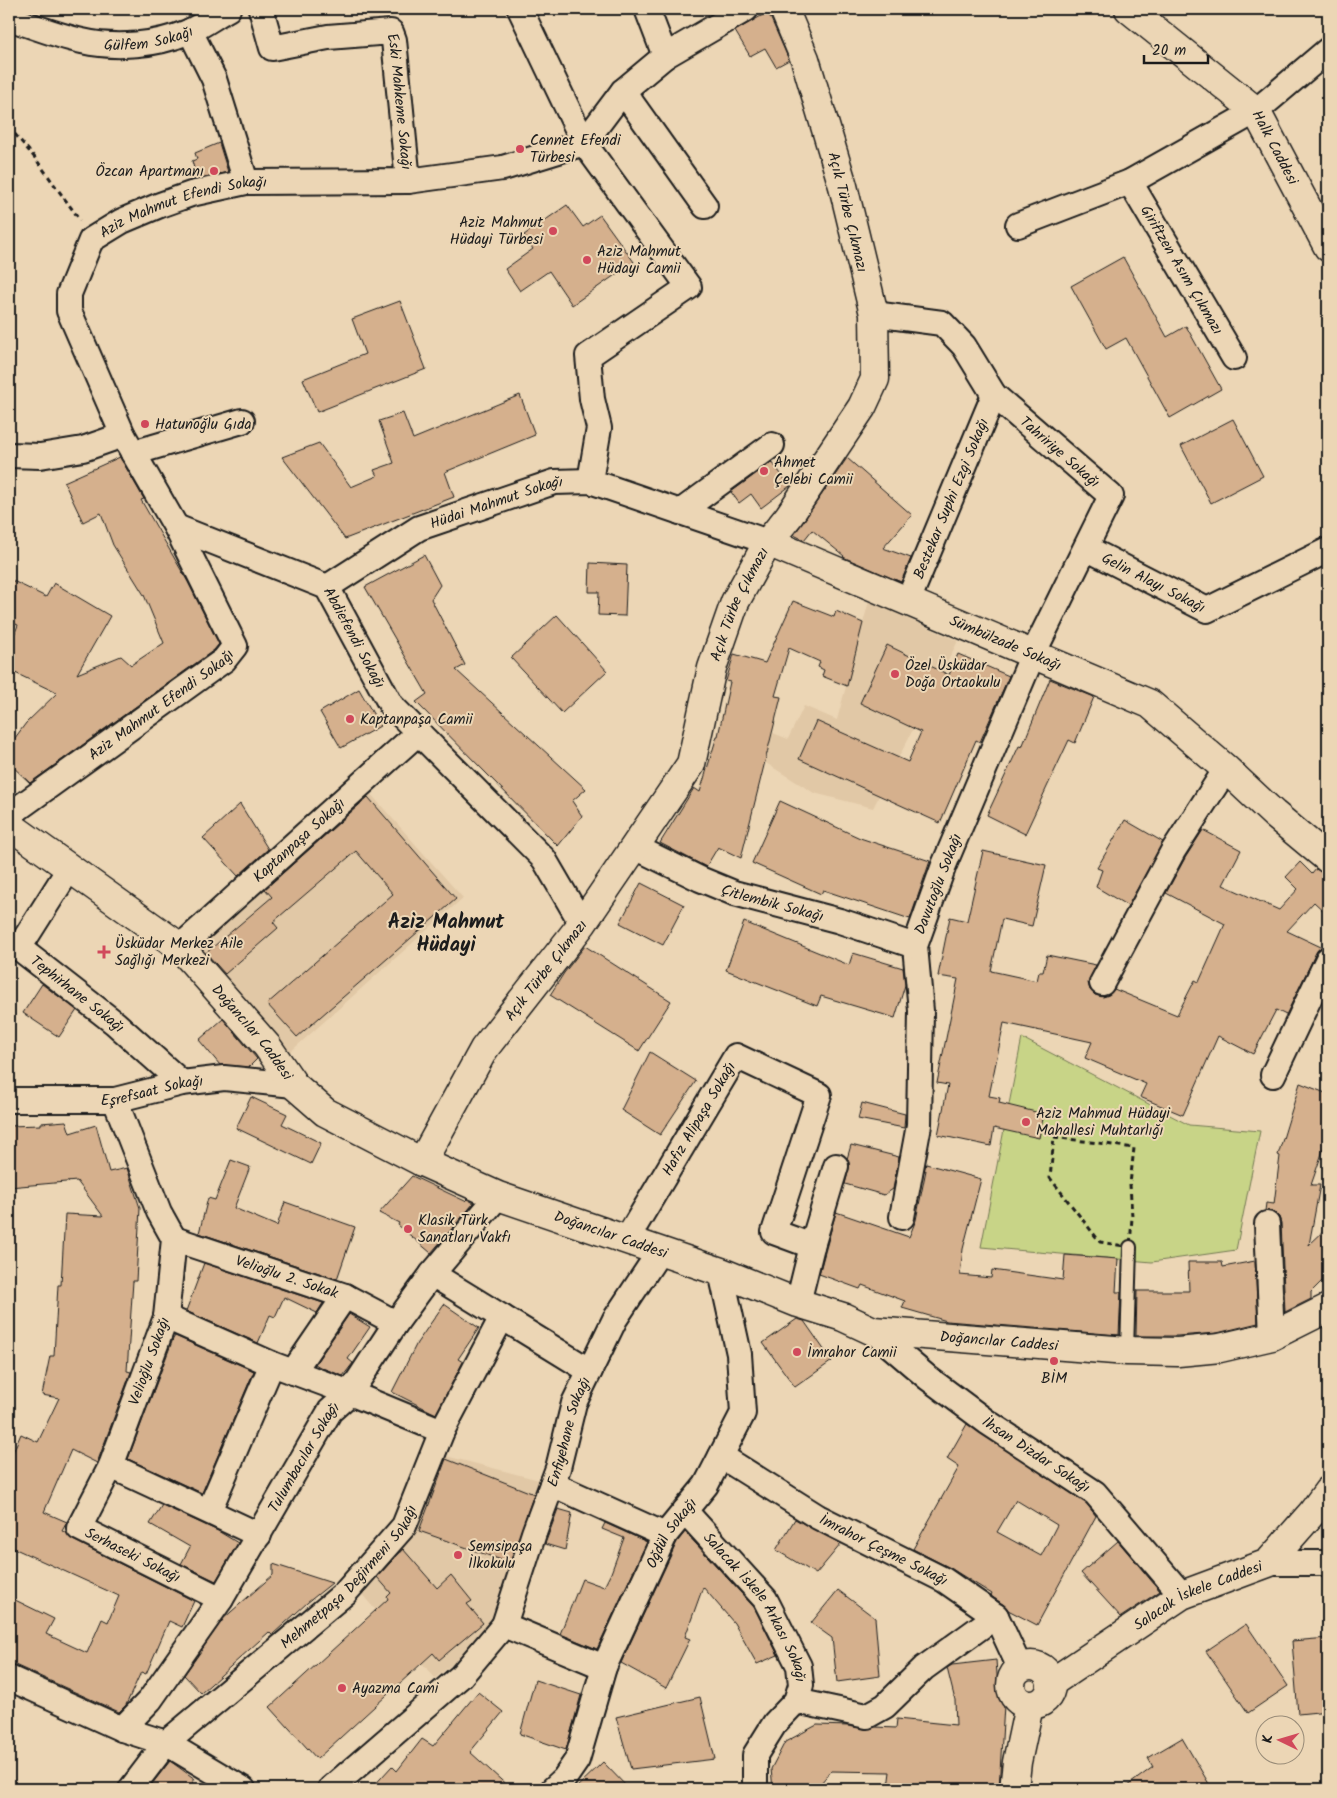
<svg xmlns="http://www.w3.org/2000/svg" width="1337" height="1798" font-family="Kalam,sans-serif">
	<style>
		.built { fill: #e1c8a6 }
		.green { fill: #c8d487; stroke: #727852 }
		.building { fill: #d5b08d; stroke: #1c1c1c; fill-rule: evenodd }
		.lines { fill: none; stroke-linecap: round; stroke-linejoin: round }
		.lane-casing { stroke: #1c1c1c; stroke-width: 16 }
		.street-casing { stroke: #1c1c1c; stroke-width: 28 }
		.secondary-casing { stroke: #1c1c1c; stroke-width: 31 }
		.path { stroke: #1c1c1c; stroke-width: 3; stroke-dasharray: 5 4; stroke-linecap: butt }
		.lane { stroke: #ecd6b5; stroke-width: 12 }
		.street { stroke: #ecd6b5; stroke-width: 24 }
		.secondary { stroke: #ecd6b5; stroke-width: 28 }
		.poi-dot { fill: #d1495b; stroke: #ecd6b5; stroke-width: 2 }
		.labels { text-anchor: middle; stroke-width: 4; stroke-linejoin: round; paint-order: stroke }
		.street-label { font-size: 15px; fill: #1c1c1c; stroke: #ecd6b5 }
		.poi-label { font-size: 15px; fill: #1c1c1c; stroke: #ecd6b5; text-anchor: start }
		.district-label { font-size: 20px; font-weight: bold; fill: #1c1c1c; stroke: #ecd6b5 }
	</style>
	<rect width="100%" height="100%" fill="#ecd6b5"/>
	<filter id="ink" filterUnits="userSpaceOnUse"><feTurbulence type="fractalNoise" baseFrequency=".02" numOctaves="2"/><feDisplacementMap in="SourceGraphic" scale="10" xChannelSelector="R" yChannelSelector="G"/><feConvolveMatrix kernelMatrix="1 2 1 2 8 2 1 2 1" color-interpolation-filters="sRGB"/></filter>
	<g filter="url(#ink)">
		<g class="built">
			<path d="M869,601l89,40 -85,167 -59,-15 -53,-33 12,-27 15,6 16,-33 33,14z"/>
			<path d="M369,792l94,106 -174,155 -94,-106z"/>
			<path d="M442,1455l105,27 -54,149 -58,47 -76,-87 55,-56z"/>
		</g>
		<path class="green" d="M1022,1038l167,87 71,6 -24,119 -84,12 -171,-15z"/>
		<g class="building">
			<path d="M768,12l21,48 -13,7 -11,-19 -15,8 -15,-25z"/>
			<path d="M219,143l9,29 -31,7 -5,-18 5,-2 -2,-6z"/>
			<path d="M567,205l16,22 17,-12 34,47 -62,43 -23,-34 -29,20 -15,-22 28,-20 -9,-14z"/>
			<path d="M1123,257l44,80 19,-11 35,63 -51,29 -44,-80 -20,11 -35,-63z"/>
			<path d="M400,301l26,68 -109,43 -14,-33 62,-25 -13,-35z"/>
			<path d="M520,395l15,40 -90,37 9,25 -109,42 -63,-82 37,-14 32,44 26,-11 -3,-6 20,-7 -15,-42 24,-8 10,26z"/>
			<path d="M1233,419l30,57 -52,27 -30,-57z"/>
			<path d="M120,457l24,42 -3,1 47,82 31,62 -5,6 -184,133 -21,-20v-17l17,-23 31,-30 -48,-23v-22l9,-23 -9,-4v-42l37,18 8,-14 56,33 -33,58 44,-18 10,9 33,-22 -20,-48 -31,-50 -12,-32 -18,9 -19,-40z"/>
			<path d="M847,458l65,57 -29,33 28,10 -10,24 -58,-25 1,-1 -32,-26 -8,10 -10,-5z"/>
			<path d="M772,462l18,24 -29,22 -10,-14 -12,9 -8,-11z"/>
			<path d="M424,555l16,30 -9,14 34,66 -9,5 130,119 -14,12 10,15 -24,30 -142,-144 11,-8 -62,-107z"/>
			<path d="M590,563l37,2 -2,51 -27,-1 1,-23h-10z"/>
			<path d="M793,601l41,16 2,-6 27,12 -16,63 -25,-10 2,-6 -6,-3 2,-5 -31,-14 -14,48 6,1 -40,161 -23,-11 -12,20 -46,-24 34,-55 6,4 17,-56h1l12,-54 -4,-1 8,-27 31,9z"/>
			<path d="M557,615l50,56 -45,42 -51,-55z"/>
			<path d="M887,645l62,30 9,-21 51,22 -29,66 -4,-2 -36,83 -141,-64 17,-38 92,41 13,-30 -61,-29z"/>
			<path d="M1050,679l44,18 -19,46 -6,-3 -44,94 -38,-19 32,-69 3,1z"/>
			<path d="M359,689l21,37 -39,22 -21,-36z"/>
			<path d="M368,797l88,102 -159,138 -30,-33 126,-110 -37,-43 -83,71 5,6 -53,46 -19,-21 66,-56 -7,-8z"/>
			<path d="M780,801l80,37 70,23 -20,58 -87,-29 -2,4 -69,-31z"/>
			<path d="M240,804l28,45 -30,27 -35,-38z"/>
			<path d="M1125,820l38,22 -35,64 -32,-19 6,-17 -5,-2z"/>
			<path d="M1203,830l38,20 -18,35 56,25 19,-21 -12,-12 14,-15 12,12 4,-5 9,5h3v41l-14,-13 -27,29 34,16 -5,6 -30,62 -10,-5 -23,44 -35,-18 -35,79 -43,-18 6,-13 -61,-26 7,-16 -88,-19 -15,73 11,2 -1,5 45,11 -5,24 -45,-10 -3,18 -53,-11 10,-50 -11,-2 21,-104 -20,-3 12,-59 17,4 16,-70 63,14 -14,61 -30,-7 -11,52 46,10 2,-9h4l4,-17 49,10 -8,18 2,7 5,5 8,2 7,-3 4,-5 63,26 18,-35 4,2 26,-58 -59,-31 19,-35z"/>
			<path d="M641,883l43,22 -21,40 -43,-22z"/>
			<path d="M744,922l105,43 4,-12 50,15 2,17 -10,33 -74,-22 -4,10 -91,-36z"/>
			<path d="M585,946l86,55 -32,50 -89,-56 14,-22z"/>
			<path d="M42,984l35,26 -18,27 -36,-24z"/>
			<path d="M223,1019l34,40 -8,8 -29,-2 -21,-25z"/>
			<path d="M650,1052l46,29 -36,54 -39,-25z"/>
			<path d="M1300,1083l28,11v42l-17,49h9l-11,60 19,-18v48l-17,17v7l-26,13 -4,-89 -2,-6 -5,-5 -9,-1 1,-8 8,1 6,-48 -2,-1z"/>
			<path d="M251,1097l36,17 -5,10 39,19 -10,21 -75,-36z"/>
			<path d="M862,1103l43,11 -1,14 -46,-9z"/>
			<path d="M66,1121l4,12 26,-8 13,47 18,-4 13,40 -4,73h-3l-6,90 4,1 -34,91 -26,-13 -27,62 23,10 -5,9 5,2 6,7 121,61 -12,26 -13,-6 -23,53 -5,-2 -15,33 -7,7 -104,-47 -6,-1v-67l45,22 -8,15 41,19 15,-34 6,3 11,-26 -110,-50v-85l12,-27 17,8 21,-44 -17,-3 8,-39h4l4,-71h3l4,-71 38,2 -26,-35 -68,6v-61l32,-1v-2z"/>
			<path d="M851,1145l48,12 -6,32 -9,6 -39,-11 4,-15v-6l-2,-4z"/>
			<path d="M231,1160l19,7 -16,41 43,18 8,-24 70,25 -18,52 -138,-46 9,-35 7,2z"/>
			<path d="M926,1164l55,15 -18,70 -3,26 31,3 1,-8 71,10 2,-25 53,4 -2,33h5l-2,43 -172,-14 -45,-13 3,-7 -43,-16 -2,4 -41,-15 17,-62 73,25 7,-17 10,-50 -2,1z"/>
			<path d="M412,1176l53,25 2,-2 7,4 -43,50 -33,-28 1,-2 -20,-10z"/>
			<path d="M1255,1261l3,62 -41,10 -40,3h-41l1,-45h52l-1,-29h34l1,5z"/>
			<path d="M204,1263l119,40 -6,10 -33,-16 -9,20 -5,-2 -12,28 -72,-32z"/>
			<path d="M444,1304l35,24 -21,31 5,3 -27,52 -44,-22 25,-49z"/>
			<path d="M349,1314l21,13 -22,32 5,4 -10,13 -23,-9 -5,-3z"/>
			<path d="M797,1319l7,2 28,40 -37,26 -32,-44z"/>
			<path d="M175,1336l79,35 -52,122 -74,-34 45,-120z"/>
			<path d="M967,1424l119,79 10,13 -59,109 -29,-15 -4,-5 -13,-9 1,-2 -40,-25 -39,-20 46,-82 -12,-8zM1016,1500l41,25 -16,31 -44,-24z"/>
			<path d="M446,1459l88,35 -24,69 -91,-32z"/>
			<path d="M162,1505l56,26 20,12 -22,38 -35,-17 9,-17 -40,-23z"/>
			<path d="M558,1509l14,4 -7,37 -20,-6z"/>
			<path d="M795,1519l46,25 -25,30 -40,-24z"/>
			<path d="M605,1523l42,19 -50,107 -37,-15 22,-55 22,8 7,-14 13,-35 -22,-9z"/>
			<path d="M685,1532l69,75 24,48 -21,9 -23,-41 -31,-36 -18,50 5,2 -24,49 -45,-25 56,-121z"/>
			<path d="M1118,1541l42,50 -39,26 -40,-44z"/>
			<path d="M403,1549l34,39 14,-13 21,26 -5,3 16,19 -44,37 -6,-7 -116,106 -47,-52 118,-108 -1,-2 4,-4 -14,-16z"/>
			<path d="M273,1564l59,19 -25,20 -35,32 -3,-3 -68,61 -17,-18 39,-56 50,-44z"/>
			<path d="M838,1590l37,28 5,58 -43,6 -5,-44 -21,-15z"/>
			<path d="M1246,1624l42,62 -40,27 -42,-62z"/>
			<path d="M1328,1638v73l-30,3 -6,-73z"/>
			<path d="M996,1660l2,29 7,-1 -6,101h-90l-21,-2 2,-15 -59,-1 -15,18h-43l-2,-20 14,-27 32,-17 33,1 15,3 10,-2 21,1 1,-9 59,6 -1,-25 -8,-32 5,-3z"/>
			<path d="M535,1680l46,15 -15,55 -46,-16z"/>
			<path d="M478,1692l25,20 -33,40 41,37h-140l21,-23 5,5 25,-32 11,7z"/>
			<path d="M700,1697l15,62 -84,10 -15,-52z"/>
			<path d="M1182,1738l30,51h-89l30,-22 -5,-9z"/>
			<path d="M170,1761l25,18 -7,10h-40z"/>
			<path d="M603,1762l26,27h-54z"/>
		</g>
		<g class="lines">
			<g class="lane-casing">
				<path id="lane" d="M1127,1351l3,-104"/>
			</g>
			<g class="street-casing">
				<g id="street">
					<path id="s1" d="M261,9l11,39 56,-11 63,-5 3,8 14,141"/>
					<path d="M520,9l64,134 105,144 -101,69 4,43 7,29 -9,53"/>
					<path d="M647,9l18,47"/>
					<path id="s2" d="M9,18c24,8 49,18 73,23 35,8 74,4 106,-9 14,-6 27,-16 40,-23"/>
					<path d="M190,31l24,48 32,103"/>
					<path d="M623,91l82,115"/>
					<path id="s3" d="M1130,182l104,176"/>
					<path d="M1018,225l112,-43 126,-71 72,-61"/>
					<path id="s4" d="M874,314l68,9 22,23 30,49 117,101 -78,158 -89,211 -29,81 6,65 -2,114 -17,92"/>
					<path d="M133,453l109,-32"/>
					<path d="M9,455l31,1 43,-7 40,-14"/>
					<path d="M680,512l92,-67"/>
					<path id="s5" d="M176,527l151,60 64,118 153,154 38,65"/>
					<path id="s6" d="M1086,548l121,62 121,-60"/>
					<path id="s7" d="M327,587l92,-59 135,-46 36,-1 178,61"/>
					<path id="s8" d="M908,601l86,-206"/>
					<path id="s9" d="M9,815l215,-155 11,-14 -59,-119 -53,-92 -54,-124v-17l22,-54 31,-19 38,-16 31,-11 55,-12 162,-1 95,-13 81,-25 39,-52 42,-35 81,-47"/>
					<path id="s10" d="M635,847l65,32 34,14 106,28 75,25"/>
					<path id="s11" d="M69,869l-50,79 96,75 67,60"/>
					<path id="s12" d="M180,947l239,-215"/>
					<path d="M1102,983l71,-132 53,-82"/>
					<path d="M1273,1075l55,-116"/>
					<path id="s13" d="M9,1100h106l67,-17 42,-5 70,7"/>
					<path d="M115,1100l44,112 15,27 -8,78 -55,149 148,69"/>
					<path d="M1267,1224l5,112"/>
					<path id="s14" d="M174,1239l171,57 51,27"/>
					<path id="s15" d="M627,1239l109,-183 83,39 -45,137 38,14"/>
					<path d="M432,1274l158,97"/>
					<path d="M798,1303l14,-57 24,-80"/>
					<path d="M166,1317l106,47 78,29 92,38"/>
					<path id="s16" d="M873,1331l55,47 59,44 108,71 87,102"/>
					<path d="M293,1372l52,-76"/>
					<path id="s17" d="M721,1456l97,61 126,63 52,36 24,52"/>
					<path id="s18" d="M111,1466l-32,62 142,71"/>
					<path d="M552,1484l113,51"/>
					<path d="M209,1511l63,-147"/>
					<path id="s19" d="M685,1511l80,88 34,67 2,19 -5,16 -21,22 -20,32v34"/>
					<path d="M1268,1563h60"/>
					<path id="s20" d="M504,1625l30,-92 24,-65 16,-65 41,-84 45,-68"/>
					<path d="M9,1678l113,51 44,14 77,46"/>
					<path d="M796,1701l71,15 18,-10 39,-38 72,-52"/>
					<path id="s21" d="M122,1729l28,-29 71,-101 109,-188 20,-18 46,-70 36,-49 66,-78"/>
					<path id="s22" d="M131,1789l35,-46 179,-150 59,-67 38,-95 60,-114"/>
					<path d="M330,1789l131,-113 43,-51 100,42"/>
					<path id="s23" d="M553,1789l11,-10 13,-19 27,-93 61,-132 41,-50 37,-72 -4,-59 -18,-82"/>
				</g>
			</g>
			<g class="secondary-casing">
				<g id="secondary">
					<path id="s24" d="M1129,9l127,102 72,136"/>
					<path id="s25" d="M768,542l382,162 76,65 48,45 54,45"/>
					<path id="s26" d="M9,825l171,122 87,99 27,39 31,27 97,50 76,34 223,76 77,31 45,14 30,14 254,20 51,1 42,-4 52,-12 56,-28"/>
					<path id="s27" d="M422,1162l62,-113 98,-125 109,-160 21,-96 23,-66 33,-60 21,-26 73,-109 13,-28 -1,-65 -31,-128 -38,-127 -21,-50"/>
					<circle cx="1031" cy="1685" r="20"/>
					<path id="s28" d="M1051,1683l131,-88 86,-32 44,-50 16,-22"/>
					<path d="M1014,1789l3,-27 12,-56"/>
				</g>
			</g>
			<g class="path">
				<path d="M9,127l26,31 45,62"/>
				<path d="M1054,1137l80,11 -4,36 2,33 -2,30 -30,-5 -50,-64z"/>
			</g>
			<use href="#lane" class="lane"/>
			<use href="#street" class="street"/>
			<use href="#secondary" class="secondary"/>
		</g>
	</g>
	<g class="poi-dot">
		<circle cx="520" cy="149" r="5"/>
		<circle cx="214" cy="171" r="5"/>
		<circle cx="553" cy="231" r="5"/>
		<circle cx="587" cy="260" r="5"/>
		<circle cx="145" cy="424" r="5"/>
		<circle cx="764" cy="471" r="5"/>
		<circle cx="895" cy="674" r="5"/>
		<circle cx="350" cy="719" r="5"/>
		<path d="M101.5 944.5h5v5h5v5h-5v5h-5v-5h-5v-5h5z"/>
		<circle cx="1026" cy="1122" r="5"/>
		<circle cx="408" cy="1229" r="5"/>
		<circle cx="797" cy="1352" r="5"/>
		<circle cx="1054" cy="1361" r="5"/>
		<circle cx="458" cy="1555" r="5"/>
		<circle cx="342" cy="1688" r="5"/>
	</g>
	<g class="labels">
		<g class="street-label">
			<text dy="5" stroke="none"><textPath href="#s2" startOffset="144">Gülfem Sokağı</textPath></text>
			<text dy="5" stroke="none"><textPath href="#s1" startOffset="231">Eski Mahkeme Sokağı</textPath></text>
			<text dy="5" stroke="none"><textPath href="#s24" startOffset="204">Halk Caddesi</textPath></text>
			<text dy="5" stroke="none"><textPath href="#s9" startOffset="832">Aziz Mahmut Efendi Sokağı</textPath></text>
			<text transform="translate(848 212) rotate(76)" y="5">Açık Türbe Çıkmazı</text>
			<text dy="5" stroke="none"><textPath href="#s3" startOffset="102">Giriftzen Asım Çıkmazı</textPath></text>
			<text dy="5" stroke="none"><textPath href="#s4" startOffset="245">Tahririye Sokağı</textPath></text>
			<text dy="5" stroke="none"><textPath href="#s8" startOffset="111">Bestekar Suphi Ezgi Sokağı</textPath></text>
			<text dy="5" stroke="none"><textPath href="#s7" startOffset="191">Hüdai Mahmut Sokağı</textPath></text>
			<text dy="5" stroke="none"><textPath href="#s6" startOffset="76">Gelin Alayı Sokağı</textPath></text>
			<text dy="5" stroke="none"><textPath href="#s27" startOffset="649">Açık Türbe Çıkmazı</textPath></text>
			<text dy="5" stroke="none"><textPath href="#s5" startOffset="220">Abdiefendi Sokağı</textPath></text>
			<text dy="5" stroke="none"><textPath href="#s25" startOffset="258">Sümbülzade Sokağı</textPath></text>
			<text dy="5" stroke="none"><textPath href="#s9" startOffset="188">Aziz Mahmut Efendi Sokağı</textPath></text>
			<text dy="5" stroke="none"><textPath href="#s12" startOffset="160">Kaptanpaşa Sokağı</textPath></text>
			<text transform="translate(938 884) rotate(-69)" y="5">Davutoğlu Sokağı</text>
			<text dy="5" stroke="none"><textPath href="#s10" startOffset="149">Çitlembik Sokağı</textPath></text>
			<text dy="5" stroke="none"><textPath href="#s27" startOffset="229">Açık Türbe Çıkmazı</textPath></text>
			<text dy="5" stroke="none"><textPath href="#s11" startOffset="168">Tephirhane Sokağı</textPath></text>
			<text dy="5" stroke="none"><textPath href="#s26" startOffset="322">Doğancılar Caddesi</textPath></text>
			<text dy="5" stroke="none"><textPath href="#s13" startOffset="144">Eşrefsaat Sokağı</textPath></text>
			<text dy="5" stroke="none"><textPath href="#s15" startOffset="140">Hafız Alipaşa Sokağı</textPath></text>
			<text dy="5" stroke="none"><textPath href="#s26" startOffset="742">Doğancılar Caddesi</textPath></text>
			<text dy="5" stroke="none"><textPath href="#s14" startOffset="119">Velioğlu 2. Sokak</textPath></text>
			<text dy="5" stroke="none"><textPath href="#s26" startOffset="1148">Doğancılar Caddesi</textPath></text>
			<text transform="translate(149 1361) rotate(-70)" y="5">Velioğlu Sokağı</text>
			<text dy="5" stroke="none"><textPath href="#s20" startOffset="204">Enfiyehane Sokağı</textPath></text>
			<text dy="5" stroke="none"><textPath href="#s16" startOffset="205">İhsan Dizdar Sokağı</textPath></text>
			<text dy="5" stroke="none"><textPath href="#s21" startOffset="328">Tulumbacılar Sokağı</textPath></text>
			<text dy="5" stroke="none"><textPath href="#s23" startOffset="285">Oğdül Sokağı</textPath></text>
			<text dy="5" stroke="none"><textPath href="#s17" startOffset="188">İmrahor Çeşme Sokağı</textPath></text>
			<text dy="5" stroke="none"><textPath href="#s18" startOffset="130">Serhaseki Sokağı</textPath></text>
			<text dy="5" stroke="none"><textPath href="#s22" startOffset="306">Mehmetpaşa Değirmeni Sokağı</textPath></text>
			<text dy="5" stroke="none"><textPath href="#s28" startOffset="172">Salacak İskele Caddesi</textPath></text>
			<text dy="5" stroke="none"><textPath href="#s19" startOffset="121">Salacak İskele Arkası Sokağı</textPath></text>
		</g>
		<g class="poi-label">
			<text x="530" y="145">Cennet Efendi<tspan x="530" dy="17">Türbesi</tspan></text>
			<text x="204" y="176" text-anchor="end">Özcan Apartmanı</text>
			<text x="543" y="227" text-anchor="end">Aziz Mahmut<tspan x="543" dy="17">Hüdayi Türbesi</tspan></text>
			<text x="597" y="256">Aziz Mahmut<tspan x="597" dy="17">Hüdayi Camii</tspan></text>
			<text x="155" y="429">Hatunoğlu Gıda</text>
			<text x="774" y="467">Ahmet<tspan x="774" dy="17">Çelebi Camii</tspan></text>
			<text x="905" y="670">Özel Üsküdar<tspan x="905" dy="17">Doğa Ortaokulu</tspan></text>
			<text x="360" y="724">Kaptanpaşa Camii</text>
			<text x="115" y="948">Üsküdar Merkez Aile<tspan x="115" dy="17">Sağlığı Merkezi</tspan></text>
			<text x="1036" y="1118">Aziz Mahmud Hüdayi<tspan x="1036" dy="17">Mahallesi Muhtarlığı</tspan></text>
			<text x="418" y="1225">Klasik Türk<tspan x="418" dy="17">Sanatları Vakfı</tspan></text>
			<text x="807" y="1357">İmrahor Camii</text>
			<text x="1054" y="1383" text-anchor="middle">BİM</text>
			<text x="468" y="1551">Semsipaşa<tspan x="468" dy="17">İlkokulu</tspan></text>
			<text x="352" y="1693">Ayazma Cami</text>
		</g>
		<g class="district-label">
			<text x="446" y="928">Aziz Mahmut<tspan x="446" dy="23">Hüdayi</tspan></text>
		</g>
	</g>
	<rect width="1337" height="1798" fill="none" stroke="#ecd6b5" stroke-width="30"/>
	<rect x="15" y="15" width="1307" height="1768" fill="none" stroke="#1c1c1c" stroke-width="2" filter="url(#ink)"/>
	<g transform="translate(1280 1740) rotate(275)"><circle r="24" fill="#ecd6b5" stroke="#998c78"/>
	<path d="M0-4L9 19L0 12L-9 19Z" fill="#d1495b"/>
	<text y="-8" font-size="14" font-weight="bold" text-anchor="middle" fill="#1c1c1c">K</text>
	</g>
	<path d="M1144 55v8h64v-8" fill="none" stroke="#1c1c1c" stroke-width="2.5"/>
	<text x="1152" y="55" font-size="15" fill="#1c1c1c" stroke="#ecd6b5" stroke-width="4" paint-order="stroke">20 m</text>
</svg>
